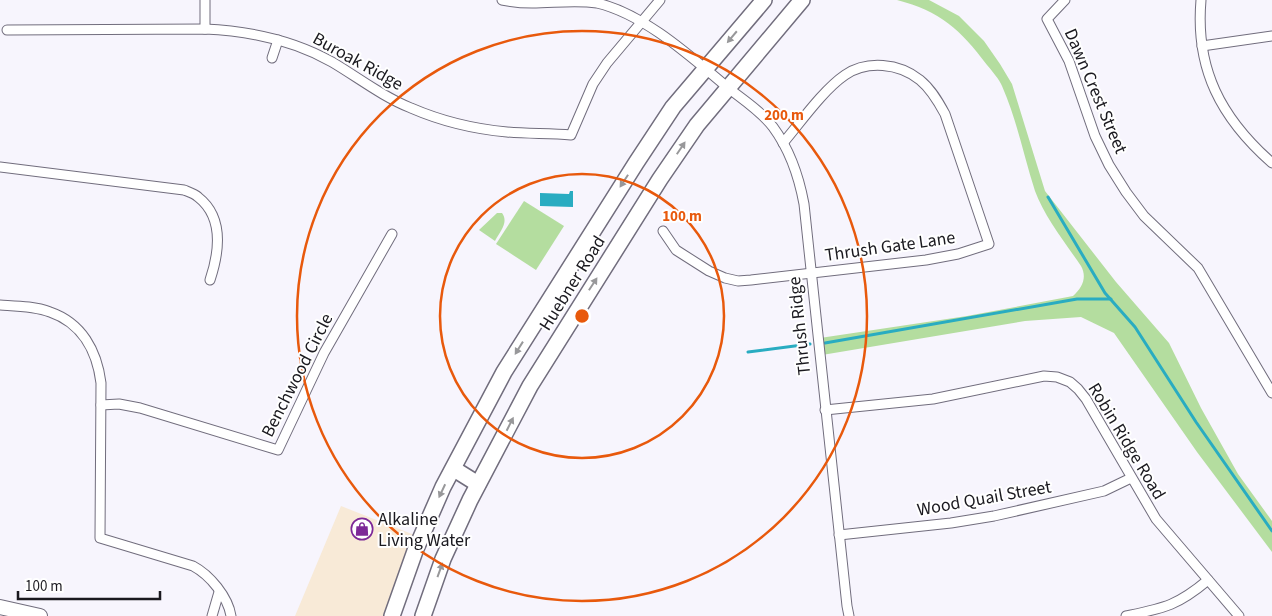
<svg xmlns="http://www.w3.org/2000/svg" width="1272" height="616" font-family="'Source Sans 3',sans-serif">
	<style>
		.commercial { fill: #f8ead7 }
		.green { fill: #b4dd9f }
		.water { fill: #29acc1 }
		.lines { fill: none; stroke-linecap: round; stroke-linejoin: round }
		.stream { stroke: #29acc1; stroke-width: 3 }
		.minor-casing { stroke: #716d7d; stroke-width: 11 }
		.secondary-casing { stroke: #716d7d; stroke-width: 16 }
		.primary-casing { stroke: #716d7d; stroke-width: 18 }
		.minor { stroke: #fff; stroke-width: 9 }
		.secondary { stroke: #fff; stroke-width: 14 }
		.primary { stroke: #fff; stroke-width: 15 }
		.oneway { fill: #98989a }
		.ring { fill: none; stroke: #e8590c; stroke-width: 2.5 }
		.labels { text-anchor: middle; stroke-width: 4; stroke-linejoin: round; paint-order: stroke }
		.street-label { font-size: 18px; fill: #1a191f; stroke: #fff }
		.poi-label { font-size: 18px; fill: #1a191f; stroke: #fff; text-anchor: start }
		.centre { fill: #e8590c; stroke: #fff; stroke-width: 2.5 }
		.ring-label { font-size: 15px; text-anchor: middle; font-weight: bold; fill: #e8590c; stroke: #fff; stroke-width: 4; stroke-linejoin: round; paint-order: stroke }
	</style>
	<rect width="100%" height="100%" fill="#f7f5fd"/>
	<path class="commercial" d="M341,506l76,30 -31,80h-91z"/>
	<g class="green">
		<path d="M897,0h32l30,16 25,25 16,23 12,20 33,107 71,91 53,61 32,65 37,66 34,47v31l-75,-100 -83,-119 -33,-16 -56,4 -203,34 -2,-17 147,-22 106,-20c10,-9 14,-19 8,-30 -15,-22 -37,-50 -46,-75 -11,-34 -18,-71 -33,-105 -3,-7 -10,-15 -15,-21 -27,-36 -47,-54 -90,-65z"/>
		<path d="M524,201l40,25 -28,44 -40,-26z"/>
		<path d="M497,213h5c7,9 -2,19 -7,28l-16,-11z"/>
	</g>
	<path class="water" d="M570,191h3v16l-33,-1v-13l29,1z"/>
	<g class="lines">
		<g class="stream">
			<path d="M1048,197l57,96 30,34 61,95 76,109"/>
			<path d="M825,343l252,-44h34"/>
			<path d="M748,352l62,-8"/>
		</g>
		<g class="minor-casing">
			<g id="minor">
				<path d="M502,0c10,2 20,3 30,3 22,0 43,-3 65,0 47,11 93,53 130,84 15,12 34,24 46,40 17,23 26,50 31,77l43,402 2,10"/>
				<path d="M1065,0l-18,19 22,42 26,75 14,29 17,27 18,24 54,52 74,125"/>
				<path d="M1201,0c-6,69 20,118 71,163"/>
				<path d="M205,29v-29"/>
				<path d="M7,30l198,-1c45,2 88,11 127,33 27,16 51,35 79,46 30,13 63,21 96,24 21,2 43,1 64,3l22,-51 14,-21 53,-63"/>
				<path d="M1202,46l70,-10"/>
				<path d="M272,58l6,-18"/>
				<path d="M0,167l184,23c5,2 11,4 14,7 27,21 21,56 12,83"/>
				<path d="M663,231l13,19 33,21 16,7 13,3 13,-1 175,-20 32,-6 31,-10 -44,-130c-7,-13 -14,-25 -25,-34 -21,-17 -53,-20 -75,-5 -22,15 -45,48 -62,68"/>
				<path d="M0,305c16,1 34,1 50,7 32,11 47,39 51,71l-1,155 93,28c17,9 35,31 38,50"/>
				<path d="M101,405l18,-1 21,4 138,42 46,-97 68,-119"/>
				<path d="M825,410l108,-11 111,-23 13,1 13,5 8,7 8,10 70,120 83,97"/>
				<path d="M839,535l112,-12 43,-7 110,-25 27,-13"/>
				<path d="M212,616l7,-24"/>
				<path d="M1126,616c38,-8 51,-10 82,-36"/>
			</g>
		</g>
		<g class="secondary-casing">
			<path id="secondary" d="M0,607l40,9"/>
		</g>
		<g class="primary-casing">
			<g id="primary">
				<path d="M454,469l24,15"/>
				<path d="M392,616l23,-65 28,-64 61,-115 132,-209 37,-56 91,-107"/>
				<path d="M423,616l20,-57 27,-59 60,-114 130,-207 37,-54 105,-125"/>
			</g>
		</g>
		<use href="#minor" class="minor"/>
		<use href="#secondary" class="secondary"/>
		<use href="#primary" class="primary"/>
	</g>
	<defs><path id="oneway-solid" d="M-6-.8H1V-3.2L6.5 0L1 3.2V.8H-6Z" transform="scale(1.25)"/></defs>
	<g class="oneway">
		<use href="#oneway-solid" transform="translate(732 37) rotate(130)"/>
		<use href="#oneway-solid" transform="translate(681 148) rotate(-56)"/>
		<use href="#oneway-solid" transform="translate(624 181) rotate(123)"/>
		<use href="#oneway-solid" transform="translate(593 284) rotate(-57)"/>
		<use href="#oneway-solid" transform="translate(519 348) rotate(122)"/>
		<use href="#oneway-solid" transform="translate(510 424) rotate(-63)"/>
		<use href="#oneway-solid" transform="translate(442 491) rotate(115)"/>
		<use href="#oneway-solid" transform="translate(440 570) rotate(-70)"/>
	</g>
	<g class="ring">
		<circle cx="582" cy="316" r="142"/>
		<circle cx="582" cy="316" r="285"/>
	</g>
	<defs>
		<g id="shop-ring" transform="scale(1.125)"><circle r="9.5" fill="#fff" stroke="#7d2897" stroke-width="1.5"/><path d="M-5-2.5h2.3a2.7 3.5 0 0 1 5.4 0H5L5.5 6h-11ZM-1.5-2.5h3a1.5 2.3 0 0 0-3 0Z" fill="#7d2897"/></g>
	</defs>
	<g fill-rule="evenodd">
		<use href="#shop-ring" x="362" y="529"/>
	</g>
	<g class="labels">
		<g class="street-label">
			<text transform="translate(358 61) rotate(29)" y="6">Buroak Ridge</text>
			<text transform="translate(1096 91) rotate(67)" y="6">Dawn Crest Street</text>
			<text transform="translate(890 246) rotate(-8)" y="6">Thrush Gate Lane</text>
			<text transform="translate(572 283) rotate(-58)" y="6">Huebner Road</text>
			<text transform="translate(799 326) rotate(-96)" y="6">Thrush Ridge</text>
			<text transform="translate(297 375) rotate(-63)" y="6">Benchwood Circle</text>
			<text transform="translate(1127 441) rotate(59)" y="6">Robin Ridge Road</text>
			<text transform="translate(984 498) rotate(-10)" y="6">Wood Quail Street</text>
		</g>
		<g class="poi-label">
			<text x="378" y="525">Alkaline<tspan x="378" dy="21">Living Water</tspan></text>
		</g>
	</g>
	<circle cx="582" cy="316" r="8" class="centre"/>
	<g class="ring-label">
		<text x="784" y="120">200 m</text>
		<text x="682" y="221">100 m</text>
	</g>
	<path d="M18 591v8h142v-8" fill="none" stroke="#1a191f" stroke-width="2.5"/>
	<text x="25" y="591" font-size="15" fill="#1a191f" stroke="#ffffff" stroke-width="4" paint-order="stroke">100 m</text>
</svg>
